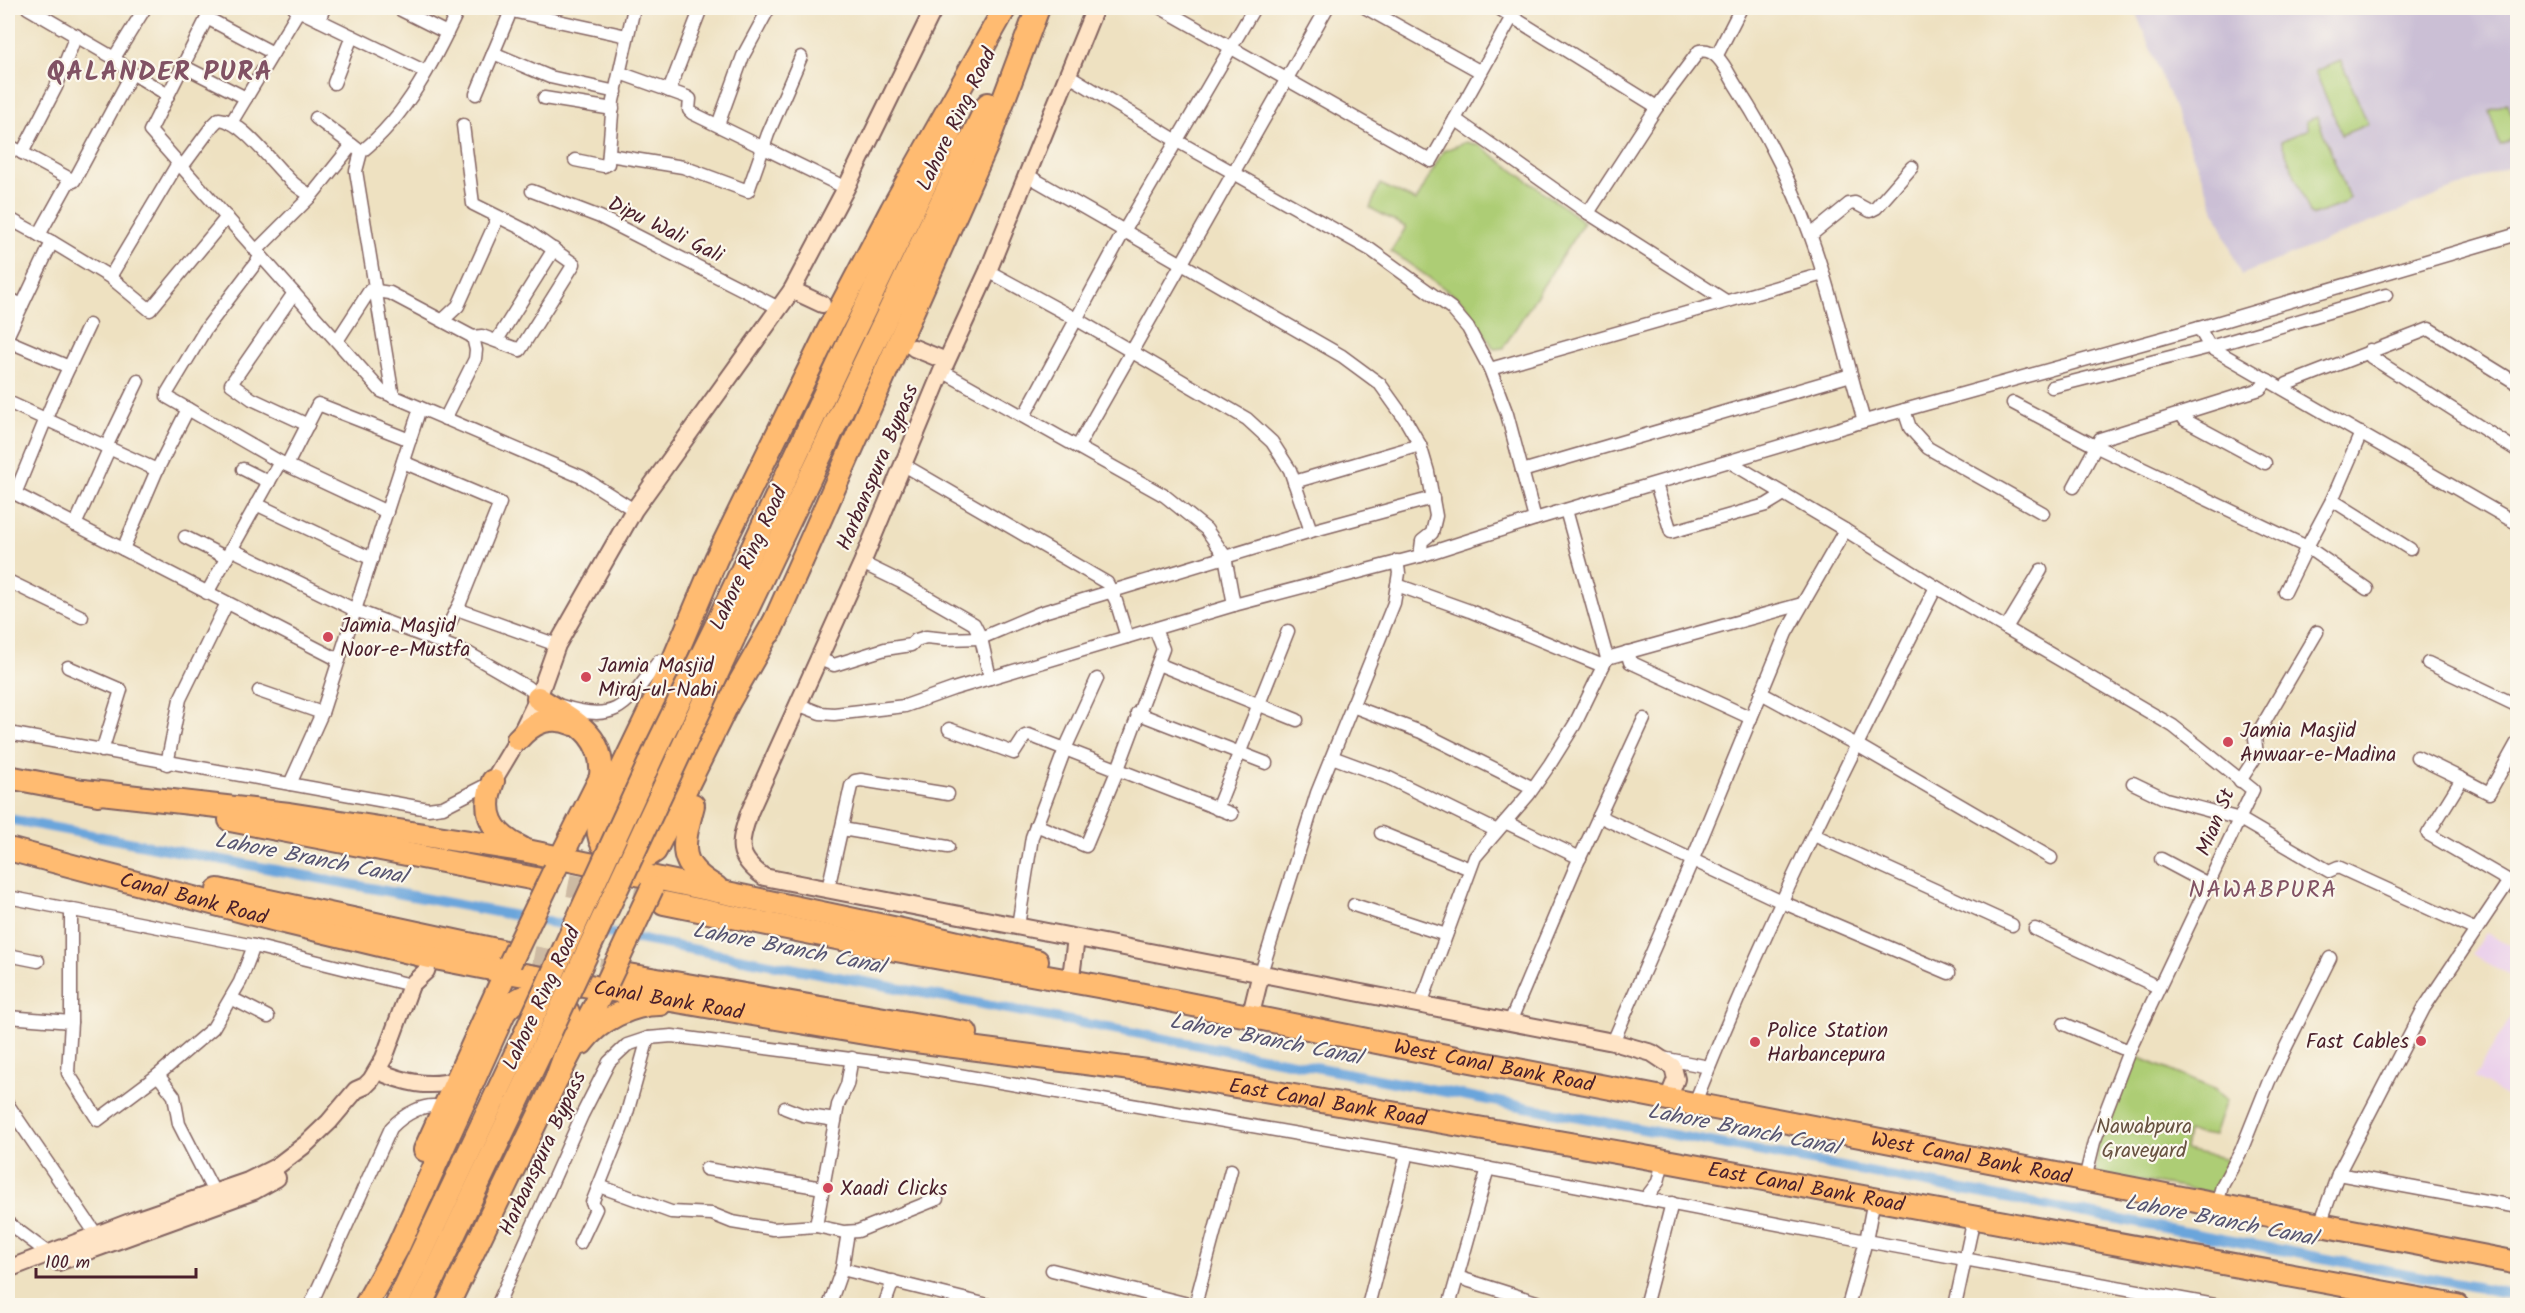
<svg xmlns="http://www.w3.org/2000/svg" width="2525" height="1313" font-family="Kalam,sans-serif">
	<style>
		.built { fill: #ebd1eb }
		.industrial { fill: #cbbfd5 }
		.green { fill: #adcd75; stroke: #7c7650; stroke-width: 1.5 }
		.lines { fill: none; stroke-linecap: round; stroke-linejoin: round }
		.canal { stroke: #6ba5db; stroke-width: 10 }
		.highway-tunnel { stroke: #cdbaa3; stroke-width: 22; stroke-dasharray: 22 11; stroke-linecap: butt }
		.street-casing { stroke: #836360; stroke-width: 15 }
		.secondary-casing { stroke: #836360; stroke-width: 20 }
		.highway-casing { stroke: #836360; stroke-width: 26 }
		.street { stroke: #fff; stroke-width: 12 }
		.secondary { stroke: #ffe4c6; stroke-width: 16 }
		.highway { stroke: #ffbb71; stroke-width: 22 }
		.highway-bridge-casing { stroke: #836360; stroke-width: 26; stroke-linecap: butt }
		.highway-bridge { stroke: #ffbb71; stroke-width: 22 }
		.poi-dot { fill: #d1495b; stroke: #fbf7ec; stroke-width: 2 }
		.labels { text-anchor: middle; stroke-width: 4.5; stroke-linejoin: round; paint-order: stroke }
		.street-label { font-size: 21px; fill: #4a1f2b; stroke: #fbf7ec }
		.poi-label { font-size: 21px; fill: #4a1f2b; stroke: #fbf7ec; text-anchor: start }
		.park-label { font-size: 21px; fill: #685341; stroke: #fbf7ec }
		.water-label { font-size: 22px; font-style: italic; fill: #575571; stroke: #fbf7ec }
		.quarter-label { font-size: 24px; letter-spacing: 1.5px; fill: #815264; stroke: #fbf7ec }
		.district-label { font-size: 27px; font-weight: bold; letter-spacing: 1.5px; fill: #815264; stroke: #fbf7ec }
	</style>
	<rect width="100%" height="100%" fill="#fbf7ec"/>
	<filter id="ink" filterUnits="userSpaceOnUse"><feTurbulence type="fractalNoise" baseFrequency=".0167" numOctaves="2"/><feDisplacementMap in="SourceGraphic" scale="12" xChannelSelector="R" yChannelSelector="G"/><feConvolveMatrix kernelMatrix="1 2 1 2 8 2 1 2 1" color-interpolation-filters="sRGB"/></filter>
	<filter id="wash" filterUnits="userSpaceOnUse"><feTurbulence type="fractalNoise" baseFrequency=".008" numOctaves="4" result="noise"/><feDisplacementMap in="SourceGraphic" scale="24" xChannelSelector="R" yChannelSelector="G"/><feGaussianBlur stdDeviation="1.35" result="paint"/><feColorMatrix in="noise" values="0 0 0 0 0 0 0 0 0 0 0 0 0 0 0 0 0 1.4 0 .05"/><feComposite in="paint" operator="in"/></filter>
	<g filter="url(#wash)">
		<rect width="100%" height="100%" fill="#eee1c1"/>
		<g class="built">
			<path d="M2486,933l31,15v31l-45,-24z"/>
			<path d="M2517,1007v95l-43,-24z"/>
		</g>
		<path class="industrial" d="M2134,8h383v155l-276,112z"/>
		<g class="green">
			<path d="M2341,61l27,63 -26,11 -27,-64z"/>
			<path d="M2507,103c8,18 18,34 -7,42l-11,-34z"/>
			<path d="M2317,117l32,81 -5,6 -33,12 -30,-75 28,-12 -3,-8z"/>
			<path d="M1466,142l13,3 105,77 -81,126 -9,1 -29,-46 -74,-52 15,-24 -36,-19 10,-24 36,17 27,-50z"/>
			<path d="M2133,1055l81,34 12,11 -12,36 -26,-4 -3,18 44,9 -15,34 -118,-19 1,-32z"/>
		</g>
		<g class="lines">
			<g class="canal">
				<path d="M8,819l567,108"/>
				<path d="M596,931l1922,364"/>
			</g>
		</g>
	</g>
	<g filter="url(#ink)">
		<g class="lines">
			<g class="highway-tunnel">
				<path d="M536,879l128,24"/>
				<path d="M501,951l127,24"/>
			</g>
			<g class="street-casing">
				<g id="street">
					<path d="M28,8l86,50 18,15"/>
					<path d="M212,8l-62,123 231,260 201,86 52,33"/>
					<path d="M294,8l132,64"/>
					<path d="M498,8l129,28"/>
					<path d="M1161,8l270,153 24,-42 133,94 138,88"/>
					<path d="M1366,8l115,64"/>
					<path d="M1498,8l159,99 42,-56c19,-4 28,21 37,35 30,46 56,98 75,151 22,60 35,123 53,184"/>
					<path d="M401,10l46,23"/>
					<path d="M207,18l66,35"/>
					<path d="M319,20l5,-12"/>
					<path d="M493,53l57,24 66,15"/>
					<path d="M1717,55l24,-47"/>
					<path d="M114,58l31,-50"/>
					<path d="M183,66l63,32"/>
					<path d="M620,73l67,24 3,2 -1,11 3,3 154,75"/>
					<path d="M1068,75l109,66 194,109 80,58 17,20 22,41 17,45 28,105"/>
					<path d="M334,83l18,-47"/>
					<path d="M669,91l32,-83"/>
					<path d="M476,94l32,-76 2,-10"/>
					<path d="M544,98l69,11"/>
					<path d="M316,118l36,27"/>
					<path d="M1455,119l58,-104"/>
					<path d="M231,123l68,-113"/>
					<path d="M463,125l10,79 54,27 47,33 -54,86 -38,-14 -9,1"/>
					<path d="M718,125l25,-69 26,-48"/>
					<path d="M8,145l66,36 58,-108 36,22"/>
					<path d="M361,152c46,-36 74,-93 98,-144"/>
					<path d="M22,153l34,-66 20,-52"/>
					<path d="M609,155l74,12 65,24 20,-57 33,-77"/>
					<path d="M575,160l29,6 4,-2 5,-63 21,-93"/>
					<path d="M182,167l31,-42 6,-6c23,1 55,47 72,62 6,6 13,10 20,15"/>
					<path d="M1027,175l315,181 38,28 25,35 15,26 8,27 8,44 -4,17 -10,8 -2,15"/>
					<path d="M532,191l68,26 179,91"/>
					<path d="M1588,213l69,-106"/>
					<path d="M8,218l44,24 58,35 68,-114"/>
					<path d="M39,235l31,-56"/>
					<path d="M1811,235l38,-31 6,-1 15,8 6,-3 36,-41"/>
					<path d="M256,251l55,-55 41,-51 9,7 -5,19 37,226"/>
					<path d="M261,256l-56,74 -38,63v4l113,65"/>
					<path d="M110,277l40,33 77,-93"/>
					<path d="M294,293l-63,91 21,15 56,26"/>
					<path d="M8,298l14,7"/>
					<path d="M443,320l15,-14 40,-89"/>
					<path d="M2199,328l11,19 308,177"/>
					<path d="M8,335l44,-93"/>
					<path d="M497,340l57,-91"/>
					<path d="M8,341l61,26"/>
					<path d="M337,341l33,-51 20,3 83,44 3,13 -1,9 -30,60"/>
					<path d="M2370,350l1,7 147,94"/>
					<path d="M1490,369l333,-95"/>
					<path d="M942,371l223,125 41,33 19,27 9,49"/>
					<path d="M2052,387l158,-40 176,-52"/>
					<path d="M2284,389l3,-5 142,-55 89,55"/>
					<path d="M8,402l149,68 -34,79"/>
					<path d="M2013,403l82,43 212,101 -22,45"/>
					<path d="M1904,410l6,18 18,20 115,65"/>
					<path d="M2181,414l4,6 80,43"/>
					<path d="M1024,416l100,-185 130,-223"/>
					<path d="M2361,433l-29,67 -25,47 60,42"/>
					<path d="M1078,446l249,-438"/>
					<path d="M106,447l32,-66"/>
					<path d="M403,462l97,41 -40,100 -20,39"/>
					<path d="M287,465l31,-61 92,36"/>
					<path d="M904,465l203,118 9,18 11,36"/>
					<path d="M243,469l26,13"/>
					<path d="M157,470l31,-61"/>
					<path d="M1522,471l329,-96"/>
					<path d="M1294,482l126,-37"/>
					<path d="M1656,484l15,48 95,-27 18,-11"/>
					<path d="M2074,487l26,-48 160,-50 8,-9"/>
					<path d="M8,490l331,170 81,-252"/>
					<path d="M15,494l39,-95 35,-74"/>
					<path d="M2332,500l78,49"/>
					<path d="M256,504l116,55"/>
					<path d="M75,525l34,-76"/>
					<path d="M1845,530l91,57 237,139 80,64 -124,261 -35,91 -9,37"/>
					<path d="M1311,531l122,-33"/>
					<path d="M185,537l42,21"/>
					<path d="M231,549l124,61 113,43 59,34 15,12"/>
					<path d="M862,563l39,19 73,42 7,14 9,40"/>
					<path d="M8,581l74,36"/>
					<path d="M1397,585l73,26 133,55"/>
					<path d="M207,593l73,-131 107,50"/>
					<path d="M457,609l100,36"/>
					<path d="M2006,628l35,-58"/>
					<path d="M1627,652l3,10 121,56"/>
					<path d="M817,658l17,7 51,-16 26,-4 5,-5 10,-3 20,2 35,-1 59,-25 271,-82 -21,-61 -18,-28 -25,-23 -171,-100 -88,-48"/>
					<path d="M1607,658l195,-54"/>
					<path d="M2428,663l90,43"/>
					<path d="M1158,664l139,56"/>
					<path d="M68,667l53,23 -19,61"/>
					<path d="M259,691l63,22"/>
					<path d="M1761,693l96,52 194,113"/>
					<path d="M797,704l23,9 14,1 71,-8 48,-17 281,-84 186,-49 115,-37 319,-95 345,-96 319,-94"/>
					<path d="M561,706c59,19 66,-3 98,-45"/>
					<path d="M1352,706l69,26 112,56"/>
					<path d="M1137,713l129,50"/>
					<path d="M949,729l65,24 11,-17 4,-1 203,79"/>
					<path d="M8,733l420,76 15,-2 49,-25"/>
					<path d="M1332,757l57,21 108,53"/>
					<path d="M167,764l13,-65 47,-96"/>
					<path d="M2462,779l27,14 29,-52"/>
					<path d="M2240,781l17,-26 -2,-17 62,-106"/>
					<path d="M2133,783l33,16 74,20 89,52 9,-4 138,63"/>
					<path d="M290,784l32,-71 17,-53"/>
					<path d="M1217,809l71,-178"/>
					<path d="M1599,816l183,86 167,71"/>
					<path d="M1505,822l75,36"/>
					<path d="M1036,825l50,21 32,-77 45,-120 -8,-20"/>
					<path d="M842,829l106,18"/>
					<path d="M1381,833l89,36"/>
					<path d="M1814,835l198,90"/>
					<path d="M2161,859l49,26"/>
					<path d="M828,889l23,-103 4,-5 6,-1 87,14"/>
					<path d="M8,897l246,49 157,39"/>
					<path d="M1354,905l92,30"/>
					<path d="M1018,926l14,-89 33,-88 32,-70"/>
					<path d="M2035,929l123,58"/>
					<path d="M8,955l30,6"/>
					<path d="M1261,973l56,-180 77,-190 5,-30 -2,-12"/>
					<path d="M231,998l37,19"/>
					<path d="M1421,1004l54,-147 54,-63 21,-30 25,-40 32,-66 -41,-148"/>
					<path d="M8,1017l63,5 -3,51 30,47 60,-45 16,21 5,28 39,76"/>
					<path d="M71,1022v-113"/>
					<path d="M1510,1022l66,-156 68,-147"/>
					<path d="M2064,1024l65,27"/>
					<path d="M1613,1042l79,-181 94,-228 59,-103 -115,-68"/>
					<path d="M1662,1058l47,9"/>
					<path d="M158,1075l55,-47 27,-46 14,-36"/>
					<path d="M8,1105l92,135"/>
					<path d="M1694,1105c70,-177 156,-348 242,-518"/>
					<path d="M785,1108l18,7 32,5"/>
					<path d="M706,1169l117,19"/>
					<path d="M2338,1174l180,33"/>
					<path d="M599,1186l72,26 41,2 20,8 41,7 43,-3 22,-121 9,-20 5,-27"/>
					<path d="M1645,1199l13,-17 5,-21"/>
					<path d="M2217,1204l5,-18 19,-35 28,-70 61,-123"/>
					<path d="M8,1223l44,33"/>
					<path d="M2320,1224l18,-50 86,-166 85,-127 -81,-47 34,-55 -45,-22"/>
					<path d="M816,1226l28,6 14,-1 79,-32"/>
					<path d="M580,1243l16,-34 -4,-6 33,-83 23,-82"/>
					<path d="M842,1269l6,-37"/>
					<path d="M1052,1270l144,36"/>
					<path d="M1457,1277l92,29"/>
					<path d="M1195,1305l36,-135"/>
					<path d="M310,1306l81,-178c12,-13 35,-27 52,-20"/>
					<path d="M497,1306l85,-191 27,-53 18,-17 21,-7 24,-2 241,31 494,86 459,88 354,65"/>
					<path d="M829,1306l13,-37 150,37"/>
					<path d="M884,1306l9,-25"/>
					<path d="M1368,1306l39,-153"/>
					<path d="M1449,1306l39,-138"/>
					<path d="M1645,1306l27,-103"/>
					<path d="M1848,1306l18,-65 8,-42"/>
					<path d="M1955,1306l19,-88"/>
				</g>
			</g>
			<g class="secondary-casing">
				<g id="secondary">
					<path d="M1095,8l-107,263 -46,100 -80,192 -113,250c-10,31 -14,43 15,64l849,165 39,11 21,14 3,12 -8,20"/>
					<path d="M792,290l30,14"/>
					<path d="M914,348l32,13"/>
					<path d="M493,781l25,-42 20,-41 19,-53 77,-135 158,-220 54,-102 88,-180"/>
					<path d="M1072,969l4,-31"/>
					<path d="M1250,1018l11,-45"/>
					<path d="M378,1071c25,11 51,18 78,9"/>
					<path d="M58,1262l196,-71 23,-13"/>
					<path d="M8,1269l127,-49 113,-39 28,-14 30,-23 23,-22 27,-32 9,-4 6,-6 13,-22 27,-73 15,-14 4,-14"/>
				</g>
			</g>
			<g class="highway-casing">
				<g id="highway">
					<path d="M776,619l-48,84 -73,148c-30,23 -65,1 -55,-37l68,-141 48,-114 112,-228 64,-122 113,-201"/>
					<path d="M716,626l130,-278 104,-215"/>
					<path d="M770,632l217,-488 51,-136"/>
					<path d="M733,639l255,-535"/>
					<path d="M538,698c32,22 67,34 63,79"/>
					<path d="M518,739c15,-17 33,-25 55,-15"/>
					<path d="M8,777l90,17"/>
					<path d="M493,781c-12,32 -2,52 28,67"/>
					<path d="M83,791l206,23 238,37 366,77 144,33"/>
					<path d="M693,805c-10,40 -18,59 23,82"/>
					<path d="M230,820l306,59"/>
					<path id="s1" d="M12,850l264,70 154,37 77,15 393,67 255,33 478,83 824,151"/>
					<path d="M555,869l49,-98"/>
					<path d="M218,890l283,61"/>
					<path id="s2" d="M664,903l232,47 213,38 362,73 1047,202"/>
					<path d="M628,975l338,58"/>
					<path d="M582,1043c17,-23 50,-39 78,-39"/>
					<path d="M425,1150l85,-187"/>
					<path d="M365,1306l33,-59 106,-234c18,-27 62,-27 67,10 2,18 -9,38 -14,55"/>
					<path d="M396,1306l128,-270"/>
					<path d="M420,1306l125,-263"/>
					<path d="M447,1306l110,-228 51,-97"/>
				</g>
			</g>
			<use href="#street" class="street"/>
			<use href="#secondary" class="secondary"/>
			<use href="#highway" class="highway"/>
			<g class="highway-bridge-casing">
				<g id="highway-bridge">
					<path d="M510,963l45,-94"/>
					<path d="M608,981l44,-93"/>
					<path d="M524,1036l133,-290 59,-120"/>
					<path d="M545,1043l188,-404"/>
				</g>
			</g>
			<use href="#highway-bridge" class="highway-bridge"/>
		</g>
	</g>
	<g class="poi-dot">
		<circle cx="328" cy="637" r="6"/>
		<circle cx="586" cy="677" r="6"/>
		<circle cx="2228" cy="742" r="6"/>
		<circle cx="2421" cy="1041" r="6"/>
		<circle cx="1755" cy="1042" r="6"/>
		<circle cx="828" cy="1188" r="6"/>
	</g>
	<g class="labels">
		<g class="street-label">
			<text transform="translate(956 119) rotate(-64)" y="7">Lahore Ring Road</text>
			<text transform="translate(666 229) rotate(26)" y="7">Dipu Wali Gali</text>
			<text transform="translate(877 467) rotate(-67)" y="7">Harbanspura Bypass</text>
			<text transform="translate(748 558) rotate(-65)" y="7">Lahore Ring Road</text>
			<text transform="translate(2215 822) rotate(-68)" y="7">Mian St</text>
			<text dy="7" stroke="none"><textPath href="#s1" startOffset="188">Canal Bank Road</textPath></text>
			<text transform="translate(541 998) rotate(-65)" y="7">Lahore Ring Road</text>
			<text dy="7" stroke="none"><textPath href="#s1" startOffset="674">Canal Bank Road</textPath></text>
			<text dy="7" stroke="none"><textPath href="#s2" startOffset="846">West Canal Bank Road</textPath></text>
			<text dy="7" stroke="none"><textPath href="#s1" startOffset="1341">East Canal Bank Road</textPath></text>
			<text transform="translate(542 1153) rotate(-65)" y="7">Harbanspura Bypass</text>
			<text dy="7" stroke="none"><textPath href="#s2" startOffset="1332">West Canal Bank Road</textPath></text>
			<text dy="7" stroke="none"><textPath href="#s1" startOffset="1827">East Canal Bank Road</textPath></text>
		</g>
		<g class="poi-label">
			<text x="340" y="632">Jamia Masjid<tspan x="340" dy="24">Noor-e-Mustfa</tspan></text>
			<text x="598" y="672">Jamia Masjid<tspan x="598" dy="24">Miraj-ul-Nabi</tspan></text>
			<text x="2240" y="737">Jamia Masjid<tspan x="2240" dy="24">Anwaar-e-Madina</tspan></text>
			<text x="1767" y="1037">Police Station<tspan x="1767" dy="24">Harbancepura</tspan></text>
			<text x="2409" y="1048" text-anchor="end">Fast Cables</text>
			<text x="840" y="1195">Xaadi Clicks</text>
		</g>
		<g class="park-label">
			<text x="2144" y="1133">Nawabpura<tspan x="2144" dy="24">Graveyard</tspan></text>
		</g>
		<g class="water-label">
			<text transform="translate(311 857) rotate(11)" y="8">Lahore Branch Canal</text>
			<text transform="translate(789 947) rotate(11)" y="8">Lahore Branch Canal</text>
			<text transform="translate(1266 1038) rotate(11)" y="8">Lahore Branch Canal</text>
			<text transform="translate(1744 1128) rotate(11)" y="8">Lahore Branch Canal</text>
			<text transform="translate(2221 1219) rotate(11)" y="8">Lahore Branch Canal</text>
		</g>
		<g class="quarter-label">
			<text x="2263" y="897">NAWABPURA</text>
		</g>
		<g class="district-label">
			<text x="160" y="80">QALANDER PURA</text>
		</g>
	</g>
	<rect width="2525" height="1313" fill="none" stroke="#fbf7ec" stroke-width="30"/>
	<path d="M36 1268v9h160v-9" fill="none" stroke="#4a1f2b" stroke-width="3"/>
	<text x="45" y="1268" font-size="18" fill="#4a1f2b" stroke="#fbf7ec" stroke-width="4.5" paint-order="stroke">100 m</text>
</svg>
